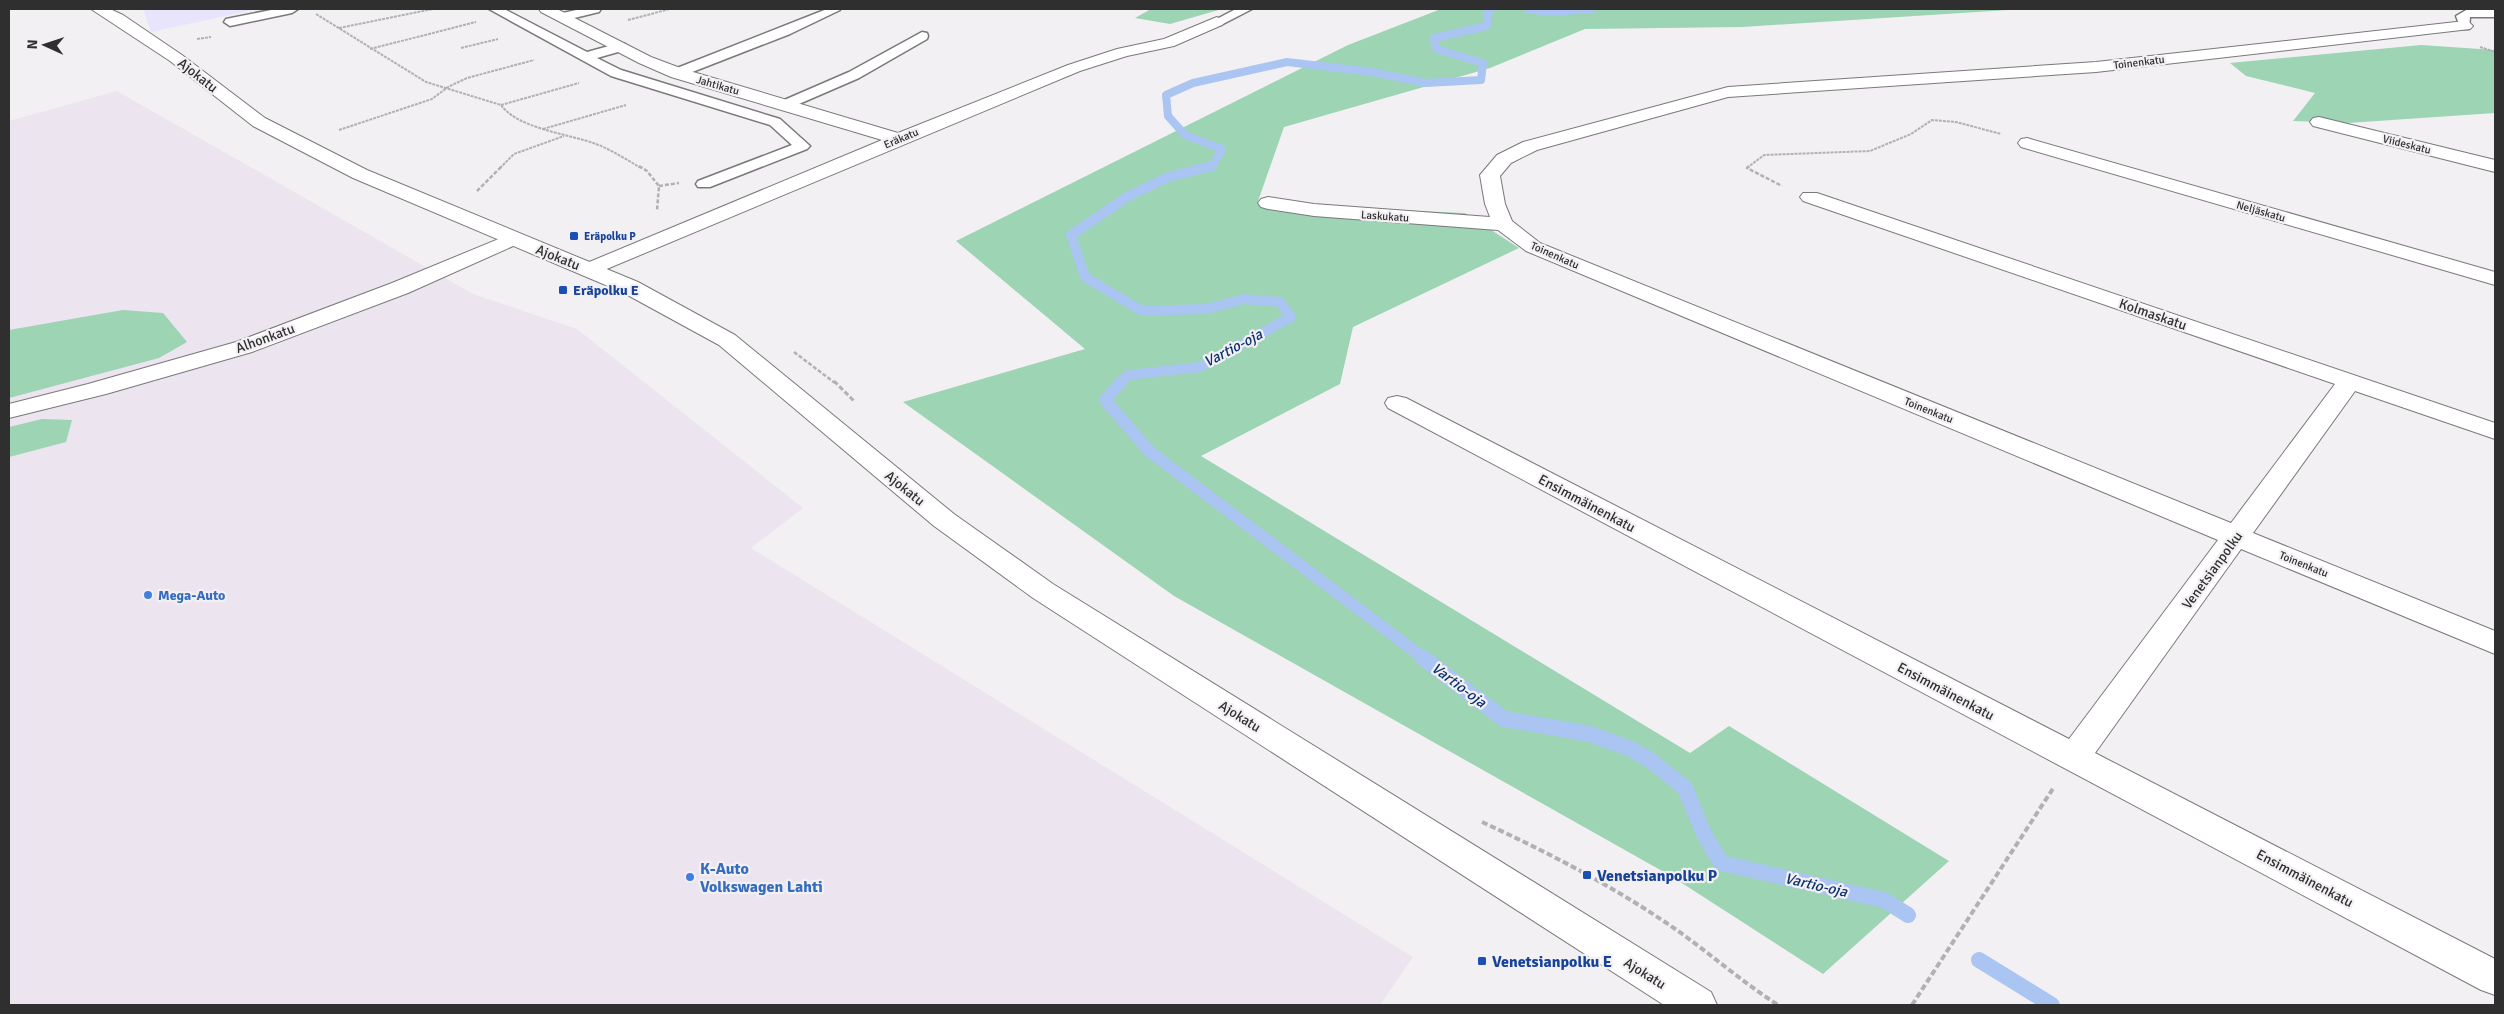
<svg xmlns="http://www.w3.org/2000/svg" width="2504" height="1014" font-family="Signika,sans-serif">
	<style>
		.built { fill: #ece4ee }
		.education { fill: #e7e4fb }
		.green { fill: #9cd4b4 }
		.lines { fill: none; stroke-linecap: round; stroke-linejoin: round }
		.stream-far3 { stroke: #aac5f1; stroke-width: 8 }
		.stream-far2 { stroke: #aac5f1; stroke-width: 10 }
		.stream-far1 { stroke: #aac5f1; stroke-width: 12 }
		.stream { stroke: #aac5f1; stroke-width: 16 }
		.lane-casing { stroke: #7b787b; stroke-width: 3 }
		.street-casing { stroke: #7b787b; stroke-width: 2 }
		.secondary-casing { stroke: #7b787b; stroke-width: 2 }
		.path-far3 { stroke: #b2b0b3; stroke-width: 2; stroke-dasharray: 3 1; stroke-linecap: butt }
		.path-far2 { stroke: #b2b0b3; stroke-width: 2.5; stroke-dasharray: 4 2; stroke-linecap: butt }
		.path-far1 { stroke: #b2b0b3; stroke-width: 3; stroke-dasharray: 5 2.5; stroke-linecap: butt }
		.path { stroke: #b2b0b3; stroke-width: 4; stroke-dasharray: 6 3; stroke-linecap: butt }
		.lane { fill: #fff; fill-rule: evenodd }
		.street { fill: #fff; fill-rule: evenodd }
		.secondary { fill: #fff; fill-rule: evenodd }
		.transit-dot { fill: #1a4fb4; stroke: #f3f0f4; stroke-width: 2 }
		.shop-dot { fill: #3f7fe0; stroke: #f3f0f4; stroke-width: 2 }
		.labels { text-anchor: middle; stroke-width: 4.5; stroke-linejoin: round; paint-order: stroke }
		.far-street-label { font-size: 11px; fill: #302f30; stroke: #f3f0f4 }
		.far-transit-label { font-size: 11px; font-weight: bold; fill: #164399; stroke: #f3f0f4; text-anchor: start }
		.street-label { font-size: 14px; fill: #302f30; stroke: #f3f0f4 }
		.transit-label { font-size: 14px; font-weight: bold; fill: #164399; stroke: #f3f0f4; text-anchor: start }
		.shop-label { font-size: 14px; font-weight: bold; fill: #366cbe; stroke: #f3f0f4; text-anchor: start }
		.water-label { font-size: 15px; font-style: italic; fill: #0a306e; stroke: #f3f0f4 }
		.near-shop-label { font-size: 16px; font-weight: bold; fill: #366cbe; stroke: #f3f0f4; text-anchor: start }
		.near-transit-label { font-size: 16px; font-weight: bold; fill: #164399; stroke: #f3f0f4; text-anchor: start }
	</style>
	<rect width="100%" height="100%" fill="#f3f0f4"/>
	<path class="built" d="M117,91l356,203 104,35 226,179 -52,40 662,409 -33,48h-1371v-884z"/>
	<path class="education" d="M143,9h115l-107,23z"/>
	<g class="green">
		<path d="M1151,9h71l-52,15 -35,-6z"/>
		<path d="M1441,9h583l-282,18 -157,2 -95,39 -206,59 -27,77 208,9 54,35 -166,79 -13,57 -139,72 489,297 39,-27 220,135 -126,113 -152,-98 -497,-280 -271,-194 182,-53 -129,-108 392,-196z"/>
		<path d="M2421,45l74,5v63l-147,10 -55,-2 22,-28 -69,-17 -16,-13z"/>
		<path d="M123,310l40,3 24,29 -28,16 -150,40v-68z"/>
		<path d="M42,419l30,1 -6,22 -57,15v-30z"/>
	</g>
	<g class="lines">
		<g class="stream-far3">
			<path d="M1527,9l24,3 41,-3"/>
			<path d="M1209,168l3,-1 10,-18 -37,-14 -17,-19 -2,-21 27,-12 94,-21 85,10 54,11 55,-3 2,-17 -47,-14 -2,-11 53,-12 1,-15 4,-2"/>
		</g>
		<path class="stream-far2" d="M1121,383l7,-8 72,-8 91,-50 -11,-15 -36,-3 -38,10 -64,2 -57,-34 -14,-42 56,-38 41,-20 44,-11"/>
		<path class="stream-far1" d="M1122,381l-17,19 45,52 275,207"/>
		<g class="stream">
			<path d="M1423,658l81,61 86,15 41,15 19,11 35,28 19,46 17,29 163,37 24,15"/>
			<path d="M1979,960l73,45"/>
		</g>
		<g class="lane-casing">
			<g id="lane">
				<path d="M276,9h22l-6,4 -62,13 -6,-4 2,-3z"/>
				<path d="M489,9h15l83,43 33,-9 5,1 2,3 -2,3 -28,8 24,12 159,49 30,27 -3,3 -97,38h-12l-2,-3 2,-3 94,-36 -22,-20 -159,-49z"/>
				<path d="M581,9h20l-2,3 -37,9 -6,-4 2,-3z"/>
				<path d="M827,9l13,1 -50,24 -108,42 -5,1 -7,-4 2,-3z"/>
				<path d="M1236,9h16l-31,16 -4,1 -6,-4z"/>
				<path d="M2468,9h27v8h-25l-1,12h-8l-5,-13z"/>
				<path d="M922,32l5,1 1,3 -1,3 -68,39 -67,29 -5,1 -7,-4 2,-3 67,-29z"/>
			</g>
		</g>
		<g class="street-casing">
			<g id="street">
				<path d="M539,9h18l94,48 32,12 215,64 170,-68 49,-16 47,-10 48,-20 5,-2 8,5 -3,3 -48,21 -47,10 -47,15 -490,205 -8,-1 -3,-5 3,-5 300,-125 -211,-63 -32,-14 -98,-51z"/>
				<path d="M2465,21l5,2 3,3 -3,3 -374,43 -368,25 -191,53 -26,13 -11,13 5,28 7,17 28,22 691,280 104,-139 -532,-183 -3,-4 3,-4h14l678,230v16l-140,-48 -102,142 242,98v23l-254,-105 -146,204 400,206v36l-14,-5 -1093,-582 -3,-5 3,-5 9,-2 9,2 663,341 149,-199 -692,-289 -28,-21 -184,-14 -46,-7 -7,-2 -3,-4 3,-4 7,-2 46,7 176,13 -5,-13 -5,-29 17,-20 26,-13 205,-55 368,-25z"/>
				<path d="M2319,117l176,43v12l-182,-46 -3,-4 3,-4z"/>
				<path d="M2027,138l468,134v13l-474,-138 -3,-4 3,-4z"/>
				<path d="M513,233l7,2 3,4 -3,4 -112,50 -156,59 -146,42 -97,24v-14l79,-20 148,-42 156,-59z"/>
			</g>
		</g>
		<g class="secondary-casing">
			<path id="secondary" d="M91,9h19l13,6 59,40 83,63 102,52 271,112 97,53 219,179 99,70 658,408 6,13h-53l-631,-407 -99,-72 -215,-181 -97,-53 -269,-114 -100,-52 -83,-65z"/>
		</g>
		<g class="path-far3">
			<path d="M316,14l110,68 75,23c17,24 69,29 95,39 16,6 31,16 45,24"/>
			<path d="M628,20l42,-11"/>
			<path d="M339,28l94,-19"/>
			<path d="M197,39l14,-2"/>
			<path d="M2480,47l15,5"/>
			<path d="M461,48l37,-9"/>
			<path d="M370,49l106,-27"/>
			<path d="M501,105l78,-22"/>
			<path d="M543,129l83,-24"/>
			<path d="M339,130l93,-31 16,-12 19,-9 67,-18"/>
			<path d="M500,168l14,-14 50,-18"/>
			<path d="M1747,168l17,-13 106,-4 41,-17 21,-14 24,2 45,12"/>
		</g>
		<g class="path-far2">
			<path d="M639,166l8,5 12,15 -2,24"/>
			<path d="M1749,166l-2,2 35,18"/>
			<path d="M659,186l20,-3"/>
			<path d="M477,191l25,-25"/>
			<path d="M794,352l41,31"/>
		</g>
		<path class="path-far1" d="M834,381l20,20"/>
		<g class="path">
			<path d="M1482,822c63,29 125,61 183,100 39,26 74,58 113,83"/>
			<path d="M1912,1005l142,-218"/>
		</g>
		<use href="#lane" class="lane"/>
		<use href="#street" class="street"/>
		<use href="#secondary" class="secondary"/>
	</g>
	<g class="transit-dot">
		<rect x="569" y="231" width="10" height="10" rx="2.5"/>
		<rect x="558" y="285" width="10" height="10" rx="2.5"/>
		<rect x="1582" y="870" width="10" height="10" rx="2.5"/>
		<rect x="1477" y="956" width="10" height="10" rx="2.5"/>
	</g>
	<g class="shop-dot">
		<circle cx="148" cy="595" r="5"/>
		<circle cx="690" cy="877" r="5"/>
	</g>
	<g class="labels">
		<g class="far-street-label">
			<text transform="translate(2139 62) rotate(-7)" y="4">Toinenkatu</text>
			<text transform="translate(718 85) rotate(16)" y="4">Jahtikatu</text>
			<text transform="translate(901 138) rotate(-23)" y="4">Eräkatu</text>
			<text transform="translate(2407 144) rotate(14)" y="4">Viideskatu</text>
			<text transform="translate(2261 211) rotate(16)" y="4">Neljäskatu</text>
			<text transform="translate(1385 216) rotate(4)" y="4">Laskukatu</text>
			<text transform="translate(1555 255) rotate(24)" y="4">Toinenkatu</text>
			<text transform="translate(1929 410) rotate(22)" y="4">Toinenkatu</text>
			<text transform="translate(2304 564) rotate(22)" y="4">Toinenkatu</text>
		</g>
		<g class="far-transit-label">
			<text x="584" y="240">Eräpolku P</text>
		</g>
		<g class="street-label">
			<text transform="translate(198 75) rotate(38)" y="5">Ajokatu</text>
			<text transform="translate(558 257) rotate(22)" y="5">Ajokatu</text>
			<text transform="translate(2153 314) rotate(19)" y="5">Kolmaskatu</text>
			<text transform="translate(265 338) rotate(-20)" y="5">Alhonkatu</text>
			<text transform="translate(905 488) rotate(39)" y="5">Ajokatu</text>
			<text transform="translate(1587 503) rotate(28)" y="5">Ensimmäinenkatu</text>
			<text transform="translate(2212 570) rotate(-54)" y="5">Venetsianpolku</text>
			<text transform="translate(1946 691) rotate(28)" y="5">Ensimmäinenkatu</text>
			<text transform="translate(1240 716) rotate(32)" y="5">Ajokatu</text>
			<text transform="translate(2305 878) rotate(28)" y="5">Ensimmäinenkatu</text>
			<text transform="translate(1645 973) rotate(32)" y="5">Ajokatu</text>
		</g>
		<g class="transit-label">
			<text x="573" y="295">Eräpolku E</text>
		</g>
		<g class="shop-label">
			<text x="158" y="600">Mega-Auto</text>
		</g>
		<g class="water-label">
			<text transform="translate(1233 348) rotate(-28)" y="5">Vartio-oja</text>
			<text transform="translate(1459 685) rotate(37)" y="5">Vartio-oja</text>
			<text transform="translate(1816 885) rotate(13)" y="5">Vartio-oja</text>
		</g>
		<g class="near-shop-label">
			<text x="700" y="874">K-Auto<tspan x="700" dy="18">Volkswagen Lahti</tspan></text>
		</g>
		<g class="near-transit-label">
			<text x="1597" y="881">Venetsianpolku P</text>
			<text x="1492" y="967">Venetsianpolku E</text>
		</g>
	</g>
	<rect width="2504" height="1014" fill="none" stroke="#302f30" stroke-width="20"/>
	<g transform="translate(45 45) rotate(273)" stroke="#f3f0f4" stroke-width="4" paint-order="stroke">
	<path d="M0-4L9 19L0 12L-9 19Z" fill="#302f30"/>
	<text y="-8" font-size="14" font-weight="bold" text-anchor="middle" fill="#302f30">N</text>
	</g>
</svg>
